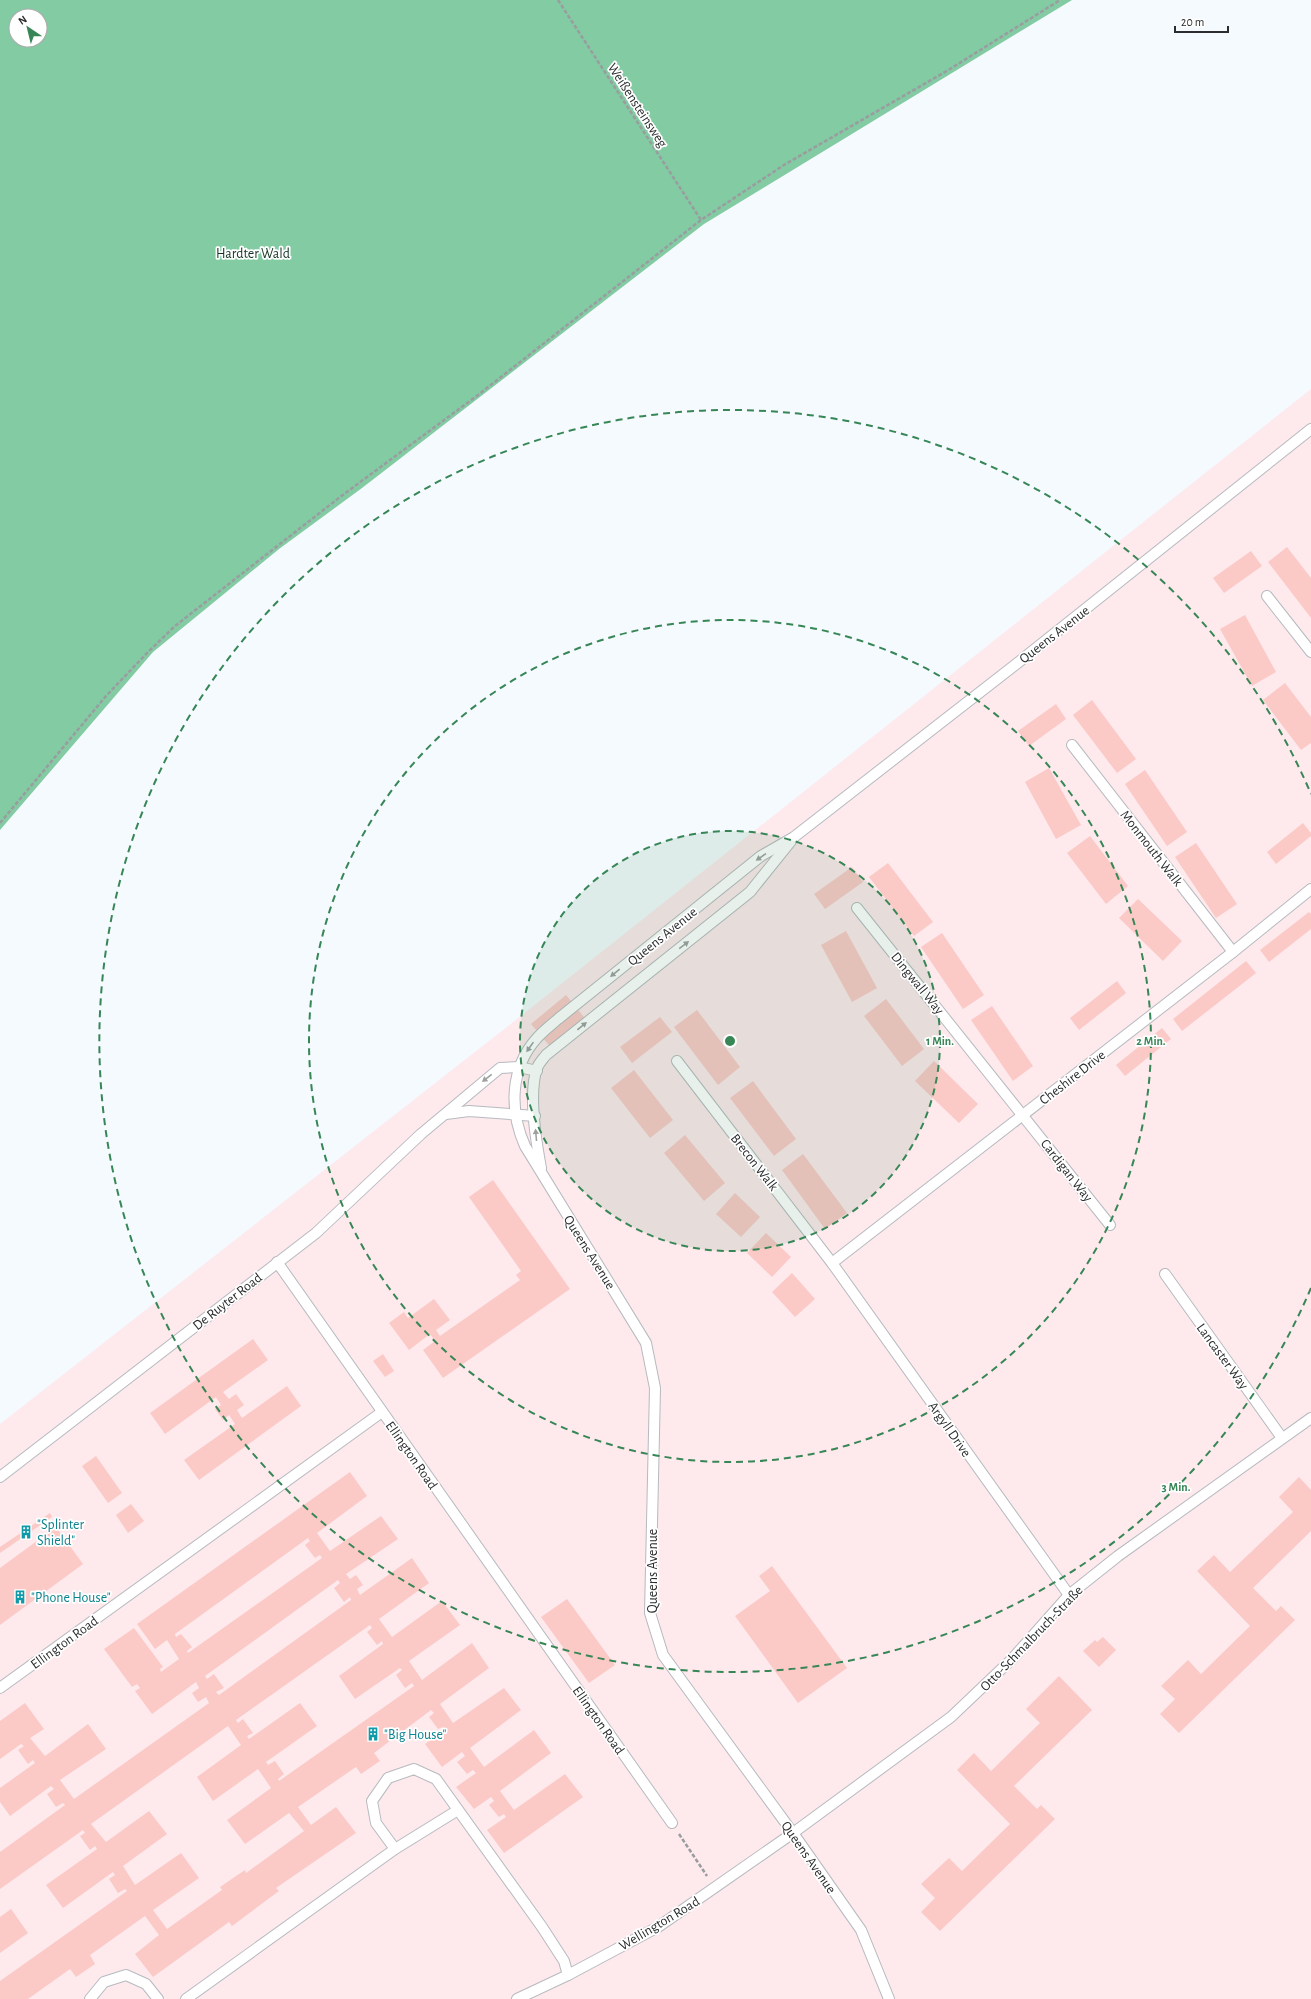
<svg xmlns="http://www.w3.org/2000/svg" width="1311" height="1999" font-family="'Alegreya Sans',sans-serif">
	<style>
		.commercial { fill: #fee9ed }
		.forest { fill: #83cba2; fill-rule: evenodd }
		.building { fill: #fbcac7; fill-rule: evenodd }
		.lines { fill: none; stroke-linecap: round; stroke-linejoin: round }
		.lane-casing { stroke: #b6babf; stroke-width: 12 }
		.path { stroke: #999da0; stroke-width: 2.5; stroke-dasharray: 4 2; stroke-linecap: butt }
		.lane { stroke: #fff; stroke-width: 10 }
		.oneway { fill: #9fa0a0 }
		.ring { fill: none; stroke: #378656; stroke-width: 2; stroke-dasharray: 7 5 }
		.labels { text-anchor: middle; stroke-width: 3.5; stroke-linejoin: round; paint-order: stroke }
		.street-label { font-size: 14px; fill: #2a2c2d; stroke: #fff }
		.park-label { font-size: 14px; fill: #143423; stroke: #fff }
		.culture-label { font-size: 14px; fill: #0d838f; stroke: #fff; text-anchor: start }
		.centre { fill: #378656; stroke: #fff; stroke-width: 2 }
		.ring-label { font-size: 12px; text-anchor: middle; font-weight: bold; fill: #378656; stroke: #fff; stroke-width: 3.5; stroke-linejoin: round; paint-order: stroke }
	</style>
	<rect width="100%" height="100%" fill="#f4fafe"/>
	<path class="commercial" d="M1311,389v1610h-1311v-575l512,-401z"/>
	<path class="forest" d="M0,0h1072l-368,224 -342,264 -83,61 -126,103 -153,178zM16,16h24v24h-24z"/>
	<g class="building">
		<path d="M1287,547l24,31v40l-43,-56z"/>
		<path d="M1251,551l11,15 -38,27 -11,-15z"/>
		<path d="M1245,615l31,57 -24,14 -32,-57z"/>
		<path d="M1285,683l26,34v26l-10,7 -38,-50z"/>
		<path d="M1092,700l44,59 -19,14 -44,-58z"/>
		<path d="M1056,704l10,15 -37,27 -11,-15z"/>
		<path d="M1049,768l32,57 -25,14 -31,-57z"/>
		<path d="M1145,770l42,62 -20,14 -42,-62z"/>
		<path d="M1303,823l8,10v3l-35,28 -9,-12z"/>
		<path d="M1090,836l38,50 -22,18 -39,-51z"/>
		<path d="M1196,843l41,61 -21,14 -41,-61z"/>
		<path d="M888,863l45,59 -19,14 -45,-59z"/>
		<path d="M852,867l11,15 -38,27 -11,-15z"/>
		<path d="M1138,899l44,42 -19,20 -44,-43z"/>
		<path d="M1309,912l2,2v15l-42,33 -9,-12z"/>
		<path d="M846,931l31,57 -25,14 -31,-57z"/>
		<path d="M942,933l42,62 -21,14 -42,-62z"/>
		<path d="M1246,961l10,12 -74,58 -9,-12z"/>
		<path d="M1117,981l9,12 -47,37 -9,-12z"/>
		<path d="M566,995l22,27 -35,28 -22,-26z"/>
		<path d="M886,999l38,50 -22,17 -38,-50z"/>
		<path d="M992,1006l41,60 -20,15 -42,-61z"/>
		<path d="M697,1010l43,57 -22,18 -44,-58z"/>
		<path d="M660,1017l12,15 -40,31 -12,-16z"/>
		<path d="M1162,1028l9,11 -46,37 -9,-11z"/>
		<path d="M934,1061l44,43 -19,19 -44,-42z"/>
		<path d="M634,1070l39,50 -23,18 -39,-50z"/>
		<path d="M753,1081l43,58 -22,17 -44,-58z"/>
		<path d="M685,1135l40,48 -21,18 -40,-48z"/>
		<path d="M803,1154l44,59 -22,16 -43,-59z"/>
		<path d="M493,1180l77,109 -127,89 -20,-28 12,-9 -5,-7 -21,16 -20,-27 15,-11 4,6 26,-19 16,21 -14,10 4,6 80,-56 -4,-5 5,-4 -52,-74z"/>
		<path d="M735,1193l25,24 -19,20 -25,-23z"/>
		<path d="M766,1233l25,24 -19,20 -25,-24z"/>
		<path d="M792,1273l23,26 -20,18 -23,-25z"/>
		<path d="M253,1339l15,21 -45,32 6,7 7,-5 8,11 -7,5 5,8 45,-32 14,20 -102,74 -15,-20 51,-36 -6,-9 -6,5 -8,-11 6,-4 -5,-8 -51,37 -15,-21z"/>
		<path d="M383,1354l11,17 -9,6 -12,-16z"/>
		<path d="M96,1456l26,37 -14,10 -26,-37z"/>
		<path d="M350,1472l17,24 -50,37 13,18 51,-35 17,23 -52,35 4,5 6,-4 7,10 -6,4 3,6 52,-37 17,25 -50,36 13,18 50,-36 18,24 -51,36 13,19 50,-37 17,25 -49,36 13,19 51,-35 17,22 -51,38 14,19 50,-37 17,23 -51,38 14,19 51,-36 18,23 -79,56 -17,-23 19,-13 -2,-3 -5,3 -10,-12 5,-4 -3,-4 -17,12 -18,-22 20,-14 -3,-3 -6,4 -10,-12 8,-6 -3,-4 -20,15 -17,-23 19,-14 -1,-3 -5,2 -9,-12 5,-4 -3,-3 -57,43 6,8 -19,13 -5,-7 -58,40 13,18 25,-18 20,26 -80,55 3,3 -47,35 -3,-4 -76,55 -18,-23 24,-19 -14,-19 -55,39 5,9 -19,13 -6,-8 -42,30h-28v-18l127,-90 -2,-2 -7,4 -9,-14 6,-4 -2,-3 -50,36 -17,-23 51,-36 -2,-3 -5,4 -10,-14 5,-3 -2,-3 -83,59v-37l65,-47 -2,-2 -7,4 -9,-13 7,-5 -3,-3 -41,30 -10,-14v-14l35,-25 -2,-3 -5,4 -10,-14 6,-4 -3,-2 -21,15v-38l25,-18 19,26 -14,9 15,18 43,-32 18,25 -46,31 14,19 135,-96 -3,-6 -8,5 -6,-9 7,-5 -3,-6 -44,32 -17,-23 5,-3 -3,-4 -5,3 -28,-38 30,-21 29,39 -3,2 1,3 18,-13 -12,-19 -12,9 -18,-25zM308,1538l2,3 -5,4 10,13 5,-3 2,3 -134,95 -1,-2 5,-4 -11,-13 -5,3 -1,-3zM338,1580l2,3 -6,5 10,14 6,-5 1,3 -132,95 -3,-3 8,-4 -10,-14 -7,5 -2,-3zM370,1625l2,3 -5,4 10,13 5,-4 1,3 -44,32 16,23 45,-31 2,2 -6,5 9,13 7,-5 2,3 -135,95 -1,-2 6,-5 -9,-13 -7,4 -2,-3 51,-36 -17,-23 -51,36 -2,-3 6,-3 -10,-14 -5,4 -2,-3zM228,1726l13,19 -44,32 16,24 45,-32 13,19 -44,32 18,24 44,-31 15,18 -58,42 -1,-3 -25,17 2,3 -55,39 -14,-19 46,-32 -18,-25 -46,32 -12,-19 44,-32 -18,-23 -43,31 -15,-18z"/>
		<path d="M1299,1477l12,13v41l-58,57 23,23 5,-5 14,14 -116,113 -19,-19 15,-15 -14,-13 27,-26 13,14 49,-48 -53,-55 17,-16 16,17 63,-60 -14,-15z"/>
		<path d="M131,1504l13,17 -16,12 -12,-18z"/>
		<path d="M50,1513l2,4 -52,36v-6z"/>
		<path d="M56,1527l27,37 -83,61v-57z"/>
		<path d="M772,1566l75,102 -49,35 -63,-87 35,-25 -11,-15z"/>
		<path d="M567,1599l48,66 -26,18 -48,-66z"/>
		<path d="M1103,1637l13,13 -17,17 -16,-16 12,-11 2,2z"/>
		<path d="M1059,1676l33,34 -78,76 23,23 4,-4 14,14 -115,112 -19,-19 14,-14 -14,-14 28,-26 13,13 48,-47 -53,-54 17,-17 17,18 49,-48 -14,-14z"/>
		<path d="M11,1909l17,24 -28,20v-36z"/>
	</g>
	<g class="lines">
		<g class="lane-casing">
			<g id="lane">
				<path d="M1267,596l44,56"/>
				<path d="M1072,745l161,207"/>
				<path d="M857,908l253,317"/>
				<path d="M677,1061l155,202 237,332"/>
				<path d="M446,1114l23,-3 66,5"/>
				<path d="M541,1168c-5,-27 -13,-74 -4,-100 2,-5 6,-9 9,-13l204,-163 41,-51"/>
				<path d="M277,1262l395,561"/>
				<path d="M832,1263l401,-311 78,-63"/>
				<path d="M1165,1274l117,164"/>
				<path d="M0,1477l316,-244 105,-99 79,-66 19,-1 18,4"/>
				<path d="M0,1688l382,-276"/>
				<path d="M395,1849l63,-39"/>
				<path d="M90,1999l14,-17 22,-7 20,9 12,15"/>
				<path d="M186,1999l209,-150 -19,-26 -4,-22 16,-23 26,-9 22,10 106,148 22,34 4,14"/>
				<path d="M517,1999l51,-24 90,-48 135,-94 158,-116 61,-58 57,-64 49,-39 193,-138"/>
				<path d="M889,1999l-28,-69 -68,-97 -130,-178 -13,-42 5,-225 -9,-45 -121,-197c-16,-36 -15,-78 12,-108 6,-7 14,-13 21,-19l203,-163 33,-19 221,-172 296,-236"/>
			</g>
		</g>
		<g class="path">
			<path d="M558,0l143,220"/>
			<path d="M0,823l106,-127 42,-44 27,-26 165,-129 138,-102 223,-175 83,-55 166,-96 110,-69"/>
			<path d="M679,1834l28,42"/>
		</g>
		<use href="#lane" class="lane"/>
	</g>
	<defs><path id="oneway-solid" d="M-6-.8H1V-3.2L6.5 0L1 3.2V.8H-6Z"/></defs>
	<g class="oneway">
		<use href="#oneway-solid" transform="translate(761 857) rotate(146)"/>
		<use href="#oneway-solid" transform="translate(684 945) rotate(-37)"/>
		<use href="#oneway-solid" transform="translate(615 973) rotate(141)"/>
		<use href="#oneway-solid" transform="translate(582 1026) rotate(-39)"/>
		<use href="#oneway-solid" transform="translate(530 1047) rotate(125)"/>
		<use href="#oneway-solid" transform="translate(487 1078) rotate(142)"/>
		<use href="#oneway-solid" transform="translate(536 1135) rotate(-95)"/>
	</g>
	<circle cx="730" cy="1041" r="210" fill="#378656" fill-opacity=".12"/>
	<g class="ring">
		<circle cx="730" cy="1041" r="210"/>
		<circle cx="730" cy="1041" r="421"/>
		<path d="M1311 1288A631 631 0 1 1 1311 794"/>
	</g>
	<defs>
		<g id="building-bare" transform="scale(1.08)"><path d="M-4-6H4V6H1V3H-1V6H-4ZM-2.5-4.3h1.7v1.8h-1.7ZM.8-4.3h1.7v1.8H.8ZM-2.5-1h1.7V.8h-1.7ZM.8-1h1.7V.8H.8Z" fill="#0f9aa8" stroke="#fff" stroke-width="2.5" paint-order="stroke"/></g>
	</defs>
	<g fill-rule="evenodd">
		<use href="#building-bare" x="26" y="1532"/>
		<use href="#building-bare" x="20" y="1597"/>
		<use href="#building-bare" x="373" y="1734"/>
	</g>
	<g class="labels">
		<g class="street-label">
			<text transform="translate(638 105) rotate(57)" y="5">Weißensteinsweg</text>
			<text transform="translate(1054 634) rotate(-38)" y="5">Queens Avenue</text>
			<text transform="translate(1152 848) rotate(52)" y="5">Monmouth Walk</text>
			<text transform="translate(662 936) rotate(-39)" y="5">Queens Avenue</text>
			<text transform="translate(918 983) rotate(51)" y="5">Dingwall Way</text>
			<text transform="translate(1072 1077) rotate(-38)" y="5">Cheshire Drive</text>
			<text transform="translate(755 1162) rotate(52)" y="5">Brecon Walk</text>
			<text transform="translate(1067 1170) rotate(52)" y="5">Cardigan Way</text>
			<text transform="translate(590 1252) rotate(58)" y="5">Queens Avenue</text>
			<text transform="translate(227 1301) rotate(-38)" y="5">De Ruyter Road</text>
			<text transform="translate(1223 1356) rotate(54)" y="5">Lancaster Way</text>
			<text transform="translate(950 1429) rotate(55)" y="5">Argyll Drive</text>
			<text transform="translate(412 1455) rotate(55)" y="5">Ellington Road</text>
			<text transform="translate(652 1571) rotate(-90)" y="5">Queens Avenue</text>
			<text transform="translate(1031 1638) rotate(-46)" y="5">Otto-Schmalbruch-Straße</text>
			<text transform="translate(64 1642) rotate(-36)" y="5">Ellington Road</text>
			<text transform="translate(599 1720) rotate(55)" y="5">Ellington Road</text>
			<text transform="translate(809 1857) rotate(55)" y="5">Queens Avenue</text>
			<text transform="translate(659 1923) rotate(-31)" y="5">Wellington Road</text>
		</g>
		<g class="park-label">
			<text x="253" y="258">Hardter Wald</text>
		</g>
		<g class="culture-label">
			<text x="37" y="1529">"Splinter<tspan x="37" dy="16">Shield"</tspan></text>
			<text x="31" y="1602">"Phone House"</text>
			<text x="384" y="1739">"Big House"</text>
		</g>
	</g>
	<circle cx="730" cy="1041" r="6" class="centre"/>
	<g class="ring-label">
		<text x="940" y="1045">1 Min.</text>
		<text x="1151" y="1045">2 Min.</text>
		<text x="1176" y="1491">3 Min.</text>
	</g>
	<g transform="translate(28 28) rotate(325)"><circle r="19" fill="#ffffff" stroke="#aaabab"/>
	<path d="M0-3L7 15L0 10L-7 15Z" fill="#378656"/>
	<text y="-6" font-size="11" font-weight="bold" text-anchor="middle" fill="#2a2c2d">N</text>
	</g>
	<path d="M1175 26v6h53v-6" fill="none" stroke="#2a2c2d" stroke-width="2"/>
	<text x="1181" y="26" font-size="12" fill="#2a2c2d" stroke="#ffffff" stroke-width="3" paint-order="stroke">20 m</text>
</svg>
